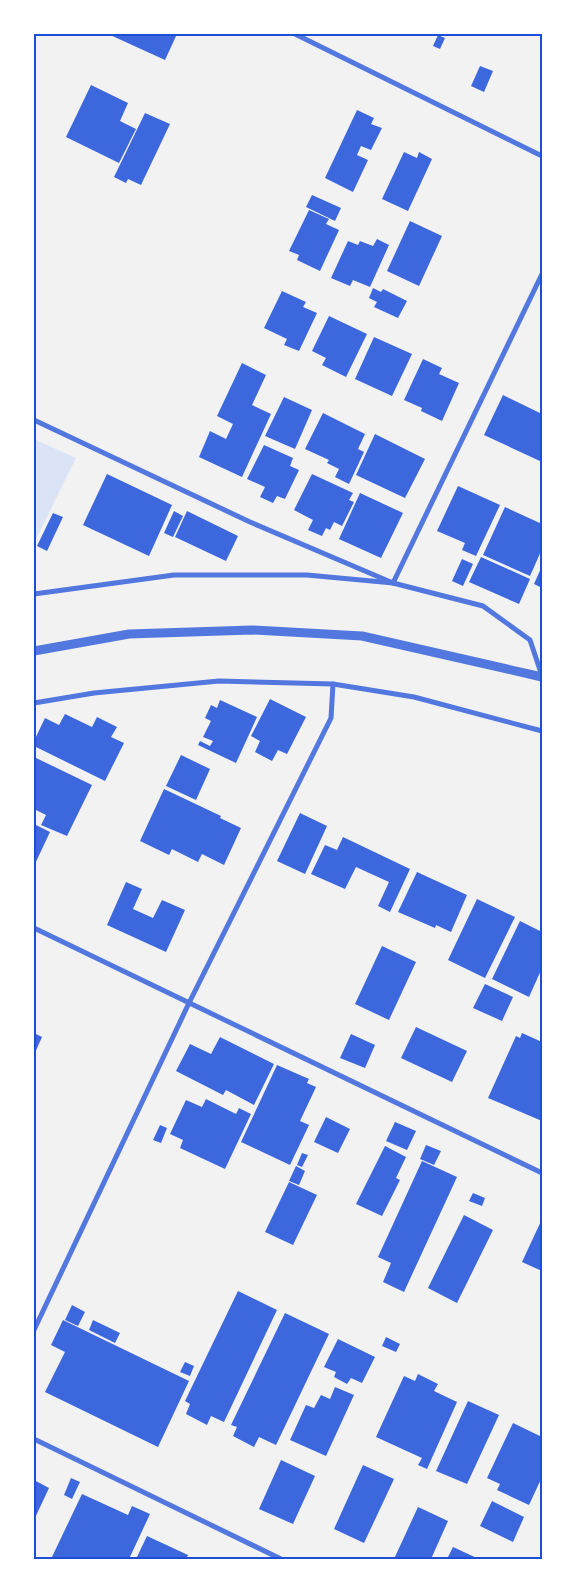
<svg xmlns="http://www.w3.org/2000/svg" width="576" height="1593" font-family="'Open Sans',sans-serif">
	<style>
		.green { fill: #dbe4f7 }
		.building { fill: #3d67dc }
		.lines { fill: none; stroke-linecap: round; stroke-linejoin: round }
		.minor { stroke: #5277de; stroke-width: 5 }
		.tertiary { stroke: #5277de; stroke-width: 9 }
		.neatline { fill: none; stroke: #1d4ed8; stroke-width: 2 }
	</style>
	<rect width="100%" height="100%" fill="#f2f2f2"/>
	<path class="green" d="M34,439l42,19 -42,85z"/>
	<g class="building">
		<path d="M108,34h69l-12,26z"/>
		<path d="M438,35l7,3 -5,11 -7,-3z"/>
		<path d="M480,66l13,5 -9,21 -13,-6z"/>
		<path d="M91,85l37,18 -8,18 16,8 -17,34 -53,-26z"/>
		<path d="M357,110l17,8 -3,6 11,4 -11,22 -10,-4 -4,9 11,5 -15,32 -28,-14z"/>
		<path d="M145,113l25,11 -29,61 -13,-6 -2,4 -12,-6z"/>
		<path d="M404,152l13,6 2,-6 13,7 -24,52 -26,-12z"/>
		<path d="M312,195l29,13 -6,13 -29,-14z"/>
		<path d="M309,210l20,9 -3,5 13,6 -19,41 -23,-11 2,-5 -10,-4z"/>
		<path d="M410,221l32,15 -23,50 -32,-15z"/>
		<path d="M377,239l12,6 -19,42 -17,-7 -3,6 -19,-8 17,-37 10,4 2,-4 13,5z"/>
		<path d="M373,288l8,4 2,-3 24,12 -9,17 -24,-11 3,-5 -8,-4z"/>
		<path d="M282,291l24,11 -3,5 14,6 -18,38 -15,-6 3,-6 -23,-11z"/>
		<path d="M329,316l38,18 -21,43 -24,-12 4,-7 -14,-7z"/>
		<path d="M374,337l38,17 -20,42 -37,-17z"/>
		<path d="M423,359l19,9 -3,6 20,9 -17,38 -21,-10 1,-3 -18,-8z"/>
		<path d="M242,363l24,12 -14,30 19,9 -29,63 -43,-20 11,-26 16,8 7,-15 -16,-8z"/>
		<path d="M503,395l39,19v48l-58,-27z"/>
		<path d="M284,397l28,13 -17,39 -30,-13z"/>
		<path d="M323,413l42,21 -7,15 6,3 -15,32 -14,-7 4,-8 -12,-6 2,-3 -24,-11z"/>
		<path d="M375,434l50,25 -20,39 -49,-23z"/>
		<path d="M264,445l29,13 -3,8 9,4 -14,29 -8,-3 -4,7 -13,-6 5,-10 -18,-8z"/>
		<path d="M107,474l65,31 -23,51 -66,-31z"/>
		<path d="M312,474l41,19 -4,7 5,2 -12,24 -8,-4 -4,8 -4,-2 -4,8 -14,-6 5,-10 -19,-10z"/>
		<path d="M458,486l42,19 -24,51 -14,-6 3,-7 -28,-12z"/>
		<path d="M360,493l43,20 -22,45 -42,-19z"/>
		<path d="M505,507l37,17v25l-12,27 -47,-21z"/>
		<path d="M174,511l9,5 -10,21 -9,-4z"/>
		<path d="M187,511l51,25 -12,25 -51,-24z"/>
		<path d="M53,513l10,4 -16,34 -10,-5z"/>
		<path d="M481,557l49,22 -11,25 -50,-22z"/>
		<path d="M462,559l11,5 -10,22 -11,-5z"/>
		<path d="M542,566v22l-8,-4z"/>
		<path d="M270,699l36,18 -19,37 -9,-4 -6,11 -17,-9 5,-11 -9,-5z"/>
		<path d="M220,700l37,17 -21,46 -38,-18 2,-4 10,5 3,-5 -10,-4 8,-16 -6,-3 6,-13 6,3z"/>
		<path d="M65,714l27,13 5,-10 20,10 -6,10 13,6 -19,38 -71,-35v-5l11,-23 14,7z"/>
		<path d="M181,755l29,14 -14,31 -30,-14z"/>
		<path d="M34,757l58,28 -25,51 -26,-11 5,-10 -12,-6z"/>
		<path d="M164,789l57,27 -1,2 21,10 -17,37 -22,-11 -4,8 -26,-13 -3,6 -29,-14z"/>
		<path d="M300,813l27,13 -22,48 -28,-13z"/>
		<path d="M34,824l16,8 -16,34z"/>
		<path d="M343,837l67,32 -20,43 -12,-6 11,-24 -33,-15 -11,22 -34,-15 14,-29 12,5z"/>
		<path d="M417,872l50,23 -16,37 -15,-7 -1,3 -37,-16z"/>
		<path d="M126,882l16,7 -9,20 20,9 9,-18 23,10 -19,42 -59,-27z"/>
		<path d="M477,899l38,18 -30,61 -37,-18z"/>
		<path d="M520,921l22,11v36l-13,29 -37,-18z"/>
		<path d="M382,946l34,16 -27,58 -34,-16z"/>
		<path d="M485,984l28,13 -11,24 -29,-13z"/>
		<path d="M416,1027l51,24 -15,31 -51,-24z"/>
		<path d="M34,1033l8,4 -8,18z"/>
		<path d="M522,1033l20,9v79l-54,-23 28,-62 4,2z"/>
		<path d="M351,1034l24,11 -10,23 -25,-10z"/>
		<path d="M220,1037l54,27 -20,41 -28,-15 -3,5 -47,-24 14,-27 21,10z"/>
		<path d="M277,1065l32,14 -2,4 9,4 -16,34 9,4 -19,40 -49,-23z"/>
		<path d="M206,1099l30,15 3,-6 12,6 -26,55 -45,-21 3,-8 -13,-6 16,-34 16,7z"/>
		<path d="M326,1117l24,12 -12,24 -24,-11z"/>
		<path d="M395,1122l21,9 -9,19 -21,-9z"/>
		<path d="M160,1125l7,3 -6,15 -8,-3z"/>
		<path d="M426,1145l15,6 -7,14 -14,-6z"/>
		<path d="M385,1146l21,11 -10,21 4,2 -18,36 -26,-12z"/>
		<path d="M302,1153l6,2 -6,12 -5,-2z"/>
		<path d="M422,1161l35,16 -53,115 -21,-10 8,-19 -13,-6z"/>
		<path d="M296,1166l9,5 -6,14 -10,-4z"/>
		<path d="M289,1182l28,13 -24,50 -28,-13z"/>
		<path d="M473,1193l12,5 -3,8 -13,-5z"/>
		<path d="M464,1215l29,15 -36,73 -29,-15z"/>
		<path d="M542,1219v52l-20,-9z"/>
		<path d="M238,1291l39,19 -53,112 -13,-6 -4,9 -21,-11 4,-10 -5,-3z"/>
		<path d="M72,1305l13,7 -7,14 -13,-6z"/>
		<path d="M285,1313l44,21 -53,111 -17,-8 -5,10 -21,-11 4,-9 -6,-2z"/>
		<path d="M63,1320l126,61 -31,66 -113,-55 20,-40 -14,-7z"/>
		<path d="M93,1320l27,13 -5,10 -26,-13z"/>
		<path d="M386,1337l14,7 -4,8 -14,-6z"/>
		<path d="M338,1339l37,18 -13,26 -11,-5 -4,6 -13,-7 2,-5 -12,-5z"/>
		<path d="M185,1362l9,4 -4,10 -10,-4z"/>
		<path d="M418,1374l20,10 -4,7 23,11 -30,67 -9,-4 4,-7 -46,-21 28,-61 11,5z"/>
		<path d="M335,1387l19,8 -28,61 -36,-16 16,-35 8,3 7,-13 9,4z"/>
		<path d="M468,1401l31,14 -32,69 -31,-13z"/>
		<path d="M513,1423l29,14v40l-13,28 -32,-15 3,-6 -13,-6z"/>
		<path d="M281,1460l34,16 -22,48 -34,-15z"/>
		<path d="M363,1465l31,14 -30,64 -30,-14z"/>
		<path d="M71,1478l9,4 -8,17 -8,-4z"/>
		<path d="M34,1480l15,8 -15,32z"/>
		<path d="M82,1494l46,21 4,-9 18,8 -21,45h-78z"/>
		<path d="M492,1501l32,16 -11,25 -33,-16z"/>
		<path d="M418,1507l30,14 -17,38h-37z"/>
		<path d="M147,1536l41,19 -2,4h-50z"/>
		<path d="M453,1547l26,12h-32z"/>
	</g>
	<g class="lines">
		<g class="minor">
			<path d="M295,34l247,122"/>
			<path d="M34,420l216,102 143,61 149,-309"/>
			<path d="M34,594l140,-19h133l86,8 90,23 47,34 12,36"/>
			<path d="M34,703l60,-10 125,-12 114,3 81,13 128,34"/>
			<path d="M34,928l508,245"/>
			<path d="M34,1330l155,-327 142,-285 2,-34"/>
			<path d="M34,1439l247,120"/>
		</g>
		<path class="tertiary" d="M34,651l95,-17 123,-4 110,6 180,41"/>
	</g>
	<rect width="576" height="1593" fill="none" stroke="#ffffff" stroke-width="70"/>
	<rect x="35" y="35" width="506" height="1523" class="neatline"/>
</svg>
